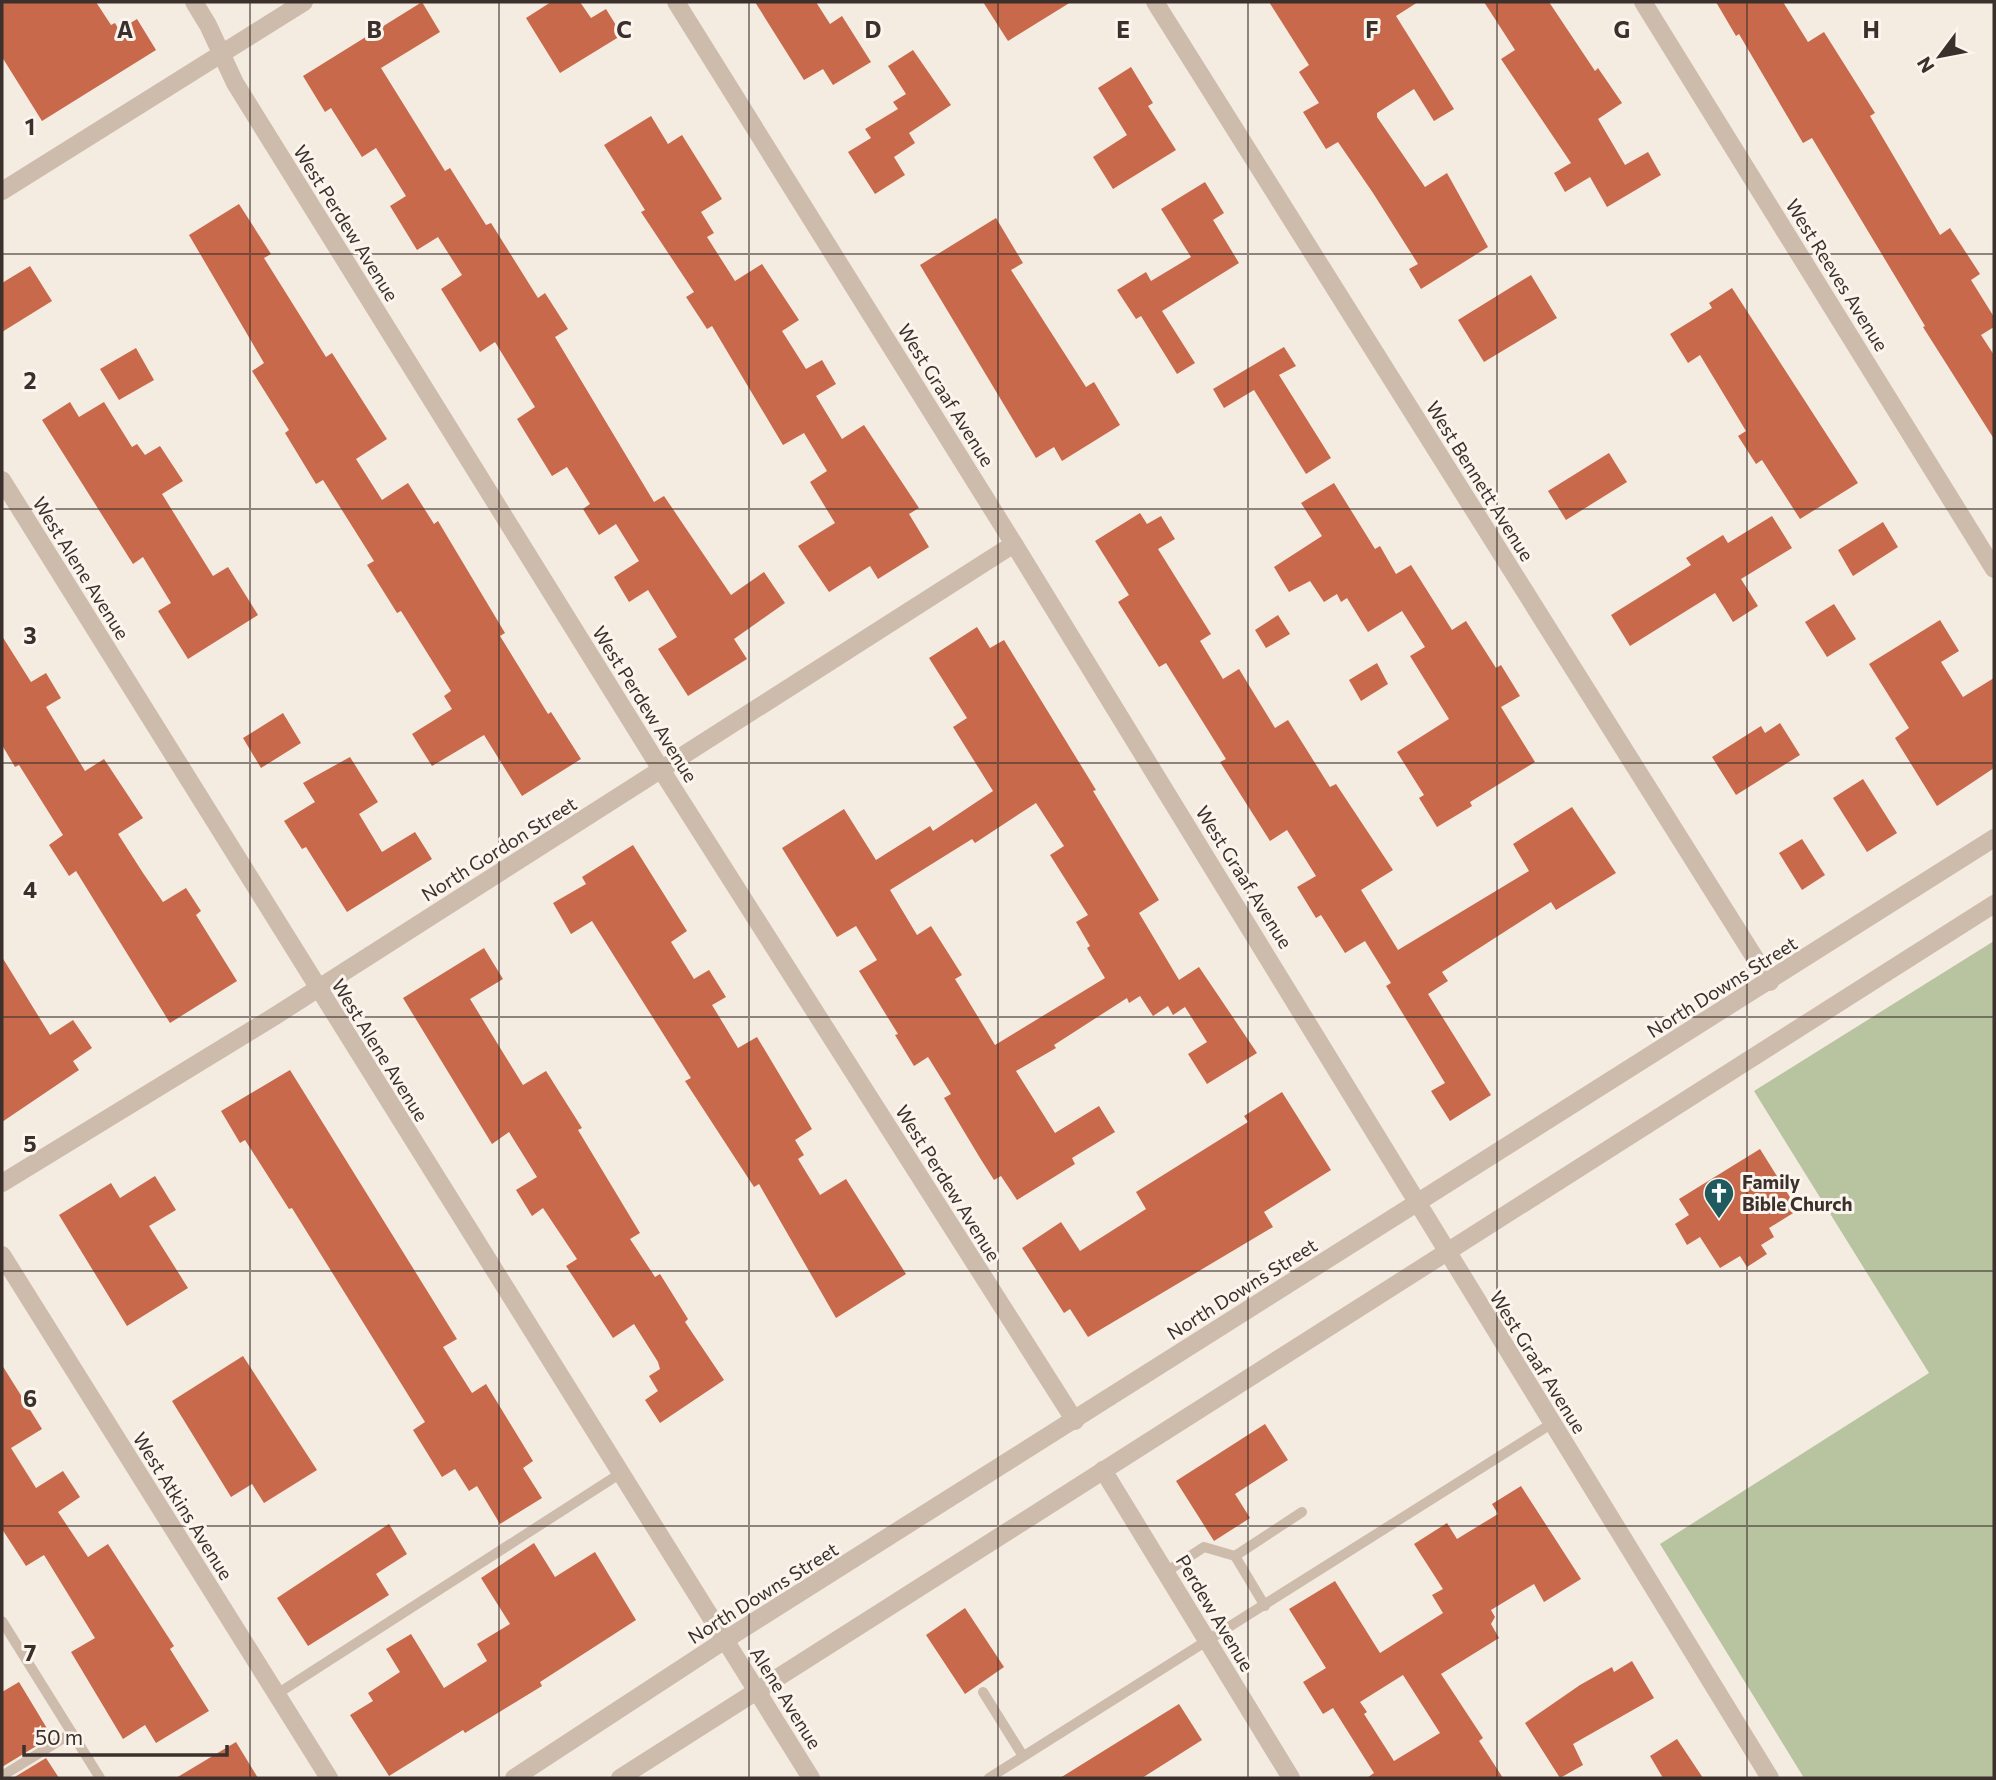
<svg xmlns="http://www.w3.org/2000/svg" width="1996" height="1780" font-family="Commissioner,sans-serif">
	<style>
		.green { fill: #b8c4a0 }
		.building { fill: #c8694b; fill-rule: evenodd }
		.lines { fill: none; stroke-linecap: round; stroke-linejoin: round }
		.service { stroke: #cdbbac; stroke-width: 10 }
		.minor { stroke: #cdbbac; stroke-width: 18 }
		.tertiary { stroke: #cdbbac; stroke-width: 18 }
		.grid { fill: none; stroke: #3b302b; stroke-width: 2; stroke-opacity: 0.55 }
		.labels { text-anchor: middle; stroke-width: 6; stroke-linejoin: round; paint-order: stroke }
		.street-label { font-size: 19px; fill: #3b302b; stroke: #fbf5ee }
		.poi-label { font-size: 19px; font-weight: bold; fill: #3b302b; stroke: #fbf5ee; text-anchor: start }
		.grid-label { font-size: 23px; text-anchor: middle; font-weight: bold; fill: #3b302b; stroke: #fbf5ee; stroke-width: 6; stroke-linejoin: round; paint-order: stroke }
	</style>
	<rect width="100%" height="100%" fill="#f4ebe1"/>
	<path class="green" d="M1994,941v837h-190l-144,-234 269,-171 -175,-282z"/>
	<g class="building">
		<path d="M2,2h94l15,23 4,-2 4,7 18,-11 19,31 -114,71 -40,-64z"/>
		<path d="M422,2l18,30 -59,36 64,103 5,-3 36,57 5,-2 47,75 7,-5 23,36 -13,8 99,165 10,-6 67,99 33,-23 21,31 -51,36 13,20 -59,37 -30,-47 19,-12 -29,-47 -19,12 -15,-25 25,-16 -23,-37 -17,11 -16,-26 7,-5 -23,-37 -15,9 -35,-57 18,-12 -40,-65 -15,10 -39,-63 21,-14 -24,-38 -21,13 -27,-44 16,-10 -30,-48 -14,9 -31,-49 -6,4 -22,-36z"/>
		<path d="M551,2h29l11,16 15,-9 16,26 -62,38 -34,-55z"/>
		<path d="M755,2h61l14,22 12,-8 29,46 -38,23 -10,-16 -19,11z"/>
		<path d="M983,2h88l-63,39z"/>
		<path d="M1269,2h149l-22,14 58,93 -20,12 -20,-32 -37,24v4l48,70 22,-14 41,74 -67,42 -12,-20 9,-5 -45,-71 -35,-51 -12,7 -23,-37 16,-9 -20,-31 10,-7z"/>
		<path d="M1484,2h65l46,69 3,-3 24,35 -24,16 27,46 23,-13 13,23 -54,32 -17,-30 -25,15 -11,-19 17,-10 -70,-104 14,-9z"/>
		<path d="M1716,2h67l25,40 16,-10 51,81 -5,3 70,119 10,-7 30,46 -9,6 23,37v10l-13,8 13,20v84l-71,-112 2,-1 -113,-188 -9,5 -64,-109 -3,2z"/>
		<path d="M913,50l38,55 -42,28 6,10 -21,14 11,18 -30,19 -27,-42 23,-14 -6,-9 33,-20 -5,-7 13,-8 -18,-28z"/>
		<path d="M1131,67l22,36 -5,3 28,44 -63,39 -20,-32 34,-22 -29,-47z"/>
		<path d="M651,116l17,28 14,-9 40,64 -21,13 13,21 -7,4 28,44 27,-17 37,56 -17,11 24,38 16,-9 14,24 -20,12 26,43 22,-14 55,83 -10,6 20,33 -51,32 -8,-13 -41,26 -31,-46 37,-23 -25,-41 17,-11 -23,-38 -21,12 -71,-119 -5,3 -21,-32 8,-5 -53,-80 4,-2 -41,-65z"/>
		<path d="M1205,182l19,31 -11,7 26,43 -77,48 33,52 -18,11 -36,-58 -5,3 -19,-29 29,-18 5,9 40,-24 -30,-48z"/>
		<path d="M239,204l32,50 -7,4 62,99 6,-4 55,86 -31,20 26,41 26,-17 26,41 4,-3 67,112 -5,3 48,78 3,-2 30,47 -59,37 -38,-61 -52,31 -20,-32 40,-25 -8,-13 7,-5 -50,-80 -4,2 -30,-48 7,-4 -51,-81 -7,4 -31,-51 4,-3 -37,-59 12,-8 -75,-128z"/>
		<path d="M996,218l27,45 -12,7 75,117 8,-5 26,43 -58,36 -8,-14 -18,11 -116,-193z"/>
		<path d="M30,266l22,35 -50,31v-49z"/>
		<path d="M1531,275l26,43 -73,44 -26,-42z"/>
		<path d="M1732,288l126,195 -58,36 -38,-59 -6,4 -18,-28 8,-5 -46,-76 -12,8 -18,-29 42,-26 -3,-5z"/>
		<path d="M1284,347l12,19 -17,9 52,83 -25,16 -52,-84 -30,18 -11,-19z"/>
		<path d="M136,348l18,32 -35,20 -19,-31z"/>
		<path d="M70,402l9,15 25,-15 28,45 5,-3 8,11 15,-9 23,35 -21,13 51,82 15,-9 30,48 -70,44 -30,-48 13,-8 -28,-46 -10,7 -91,-144z"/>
		<path d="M1609,453l18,29 -61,38 -18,-29z"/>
		<path d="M1334,483l41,66 5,-3 16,28 15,-9 41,65 14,-9 30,47 5,-3 19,31 -19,11 34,55 -65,40 2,4 -35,21 -18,-29 5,-3 -27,-43 52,-33 -39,-63 15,-9 -23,-36 -34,21 -21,-34 -6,4 -4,-8 -13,8 -14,-21 -21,11 -15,-25 48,-31 -21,-33z"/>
		<path d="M1140,513l7,11 14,-8 14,23 -17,10 53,85 -11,7 23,38 16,-10 36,59 13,-8 42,67 6,-3 57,86 -32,20 37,60 131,-79 -16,-27 59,-37 44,66 -60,37 -5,-8 -109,70 6,9 -20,13 63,101 -41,26 -19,-30 14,-8 -59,-97 5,-3 -26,-42 -20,12 -24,-38 -5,3 -19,-31 19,-11 -29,-46 -17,11 -50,-79 6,-3 -60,-96 -7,4 -41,-65 11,-7 -34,-54z"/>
		<path d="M1772,516l20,32 -51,31 17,27 -25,16 -18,-29 -85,53 -19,-31 80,-50 -5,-7 37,-23 5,8z"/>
		<path d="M1883,522l15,25 -45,29 -15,-26z"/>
		<path d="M1834,604l22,35 -29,18 -22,-35z"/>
		<path d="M1278,615l12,19 -24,14 -11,-18z"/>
		<path d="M1940,620l19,31 -18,11 22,35 31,-19v90l-57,38 -42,-68 14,-10 -40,-64z"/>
		<path d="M977,627l13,21 14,-8 92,150 -3,1 66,109 -20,13 40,67 20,-13 58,86 -50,31 -19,-30 19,-12 -22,-35 -12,8 -5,-9 -15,10 -13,-20 -11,7 -2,-5 -73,47 2,3 -40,23 39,62 44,-27 16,26 -43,26 3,6 -58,36 -16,-24 -7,4 -14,-22 -36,-60 7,-4 -23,-37 -14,9 -19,-31 3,-1 -39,-63 18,-11 -21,-34 -19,11 -55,-89 62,-39 32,51 54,-34 3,5 60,-40 -40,-64 14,-9 -38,-60zM1036,803l28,43 -14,9 38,60 -12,7 14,24 -3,2 18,30 -110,67 -40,-66 7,-4 -31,-49 -14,9 -27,-45 82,-51 3,4z"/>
		<path d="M2,636l29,46 15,-9 15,25 -15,9 39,64 19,-12 39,59 -25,16 25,39 20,29 23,-14 15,23 -5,4 41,66 -67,42 -94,-152 -7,5 -20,-31 14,-10 -44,-70 -4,2 -13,-22z"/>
		<path d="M1377,663l11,21 -27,17 -12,-21z"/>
		<path d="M283,713l18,30 -40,25 -18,-30z"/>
		<path d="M1780,723l20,32 -64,40 -24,-38 49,-31 4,7z"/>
		<path d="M350,757l28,45 -19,12 23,38 33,-20 17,27 -85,53 -41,-65 -4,2 -18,-28 31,-19 -12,-19z"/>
		<path d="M1863,779l34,54 -30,19 -34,-54z"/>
		<path d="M1802,839l23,36 -23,15 -23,-37z"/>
		<path d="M633,845l54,86 -16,11 23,37 15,-9 17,27 -14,8 26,43 19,-11 55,92 -17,11 9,15 -6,4 22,36 26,-16 60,95 -70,44 -77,-134 -5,3 -69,-106 6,-3 -99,-157 -21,13 -18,-31 33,-19 -4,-7z"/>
		<path d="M484,948l19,31 -33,20 53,86 23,-14 36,57 -4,2 62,103 -10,6 25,38 5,-3 28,45 -3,3 39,58 -64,43 -15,-23 13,-9 -9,-15 11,-7 -2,-7 -24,-38 -21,14 -47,-72 11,-7 -34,-51 -11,8 -16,-26 21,-13 -28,-45 -17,12 -89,-146z"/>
		<path d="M2,957l48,78 23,-15 19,28 -19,13 6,9 -77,52z"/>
		<path d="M290,1070l167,269 -14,8 29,46 14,-9 47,77 -10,7 19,30 -42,26 -23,-38 -8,5 -14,-22 -13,8 -29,-47 12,-8 -133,-214 -3,1 -44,-69 -5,3 -19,-32z"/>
		<path d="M1282,1092l49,78 -67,42 9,15 -185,110 -18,-28 -6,4 -42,-65 39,-26 19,29 66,-42 -10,-17 112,-70 -4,-6z"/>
		<path d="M1760,1149l38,61 -29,18 5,9 -13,8 6,9 -20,13 -7,-11 -20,12 -20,-31 -13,8 -12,-21 14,-9 -10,-16z"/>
		<path d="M155,1176l21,34 -27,16 39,62 -61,38 -68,-111 52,-32 9,15z"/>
		<path d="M243,1356l74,114 -53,33 -12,-19 -21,13 -59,-96z"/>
		<path d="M2,1365l40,64 -31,19 25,40 27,-17 17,26 -22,15 30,45 20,-13 66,102 -4,3 39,62 -53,32 -11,-18 -22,14 -52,-87 24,-14 -51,-83 -18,11 -24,-37z"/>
		<path d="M1265,1424l23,36 -53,34 15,24 -36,23 -38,-60z"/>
		<path d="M1521,1486l60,93 -37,23 -10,-18 -43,26 4,7 -4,7 8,14 -58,36 42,64 -4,3 24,37h-136l7,-5 -41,-65 -10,6 -20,-32 23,-14 -37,-59 46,-28 45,72 63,-40 -11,-18 11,-6 -29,-45 33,-21 10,16 41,-25 -6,-10zM1403,1675l37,58 -46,28 -30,-47 3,-2 -7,-10z"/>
		<path d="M389,1524l18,30 -31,20 13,21 -81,51 -31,-48z"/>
		<path d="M534,1543l21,34 40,-25 41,68 -96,62 2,4 -77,47 -2,-3 -74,46 -39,-61 23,-14 -5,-8 32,-21 -14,-23 25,-15 33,54 43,-27 -10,-17 33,-20 -29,-46z"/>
		<path d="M965,1608l39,59 -39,27 -39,-59z"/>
		<path d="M1632,1661l22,37 -81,46 10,21 -23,13 -35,-55 55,-38 32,-18 2,5z"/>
		<path d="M19,1682l29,48 -14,8 4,7 -36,22v-75z"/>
		<path d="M1179,1704l23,36 -60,38h-82z"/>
		<path d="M1677,1739l26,39h-40l-13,-22z"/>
		<path d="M236,1742l22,36h-82z"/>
		<path d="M46,1758l13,20h-46z"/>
	</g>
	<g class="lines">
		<g class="service">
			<path d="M1166,1572l38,-25 31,9"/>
			<path d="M1265,1606l-30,-50 67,-44"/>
			<path d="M2,1621l98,157"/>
			<path d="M983,1692l40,64"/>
			<path d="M277,1694l344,-221"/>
			<path d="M2,1776l70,-43"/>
			<path d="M989,1778l562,-354"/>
		</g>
		<g class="minor">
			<path d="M194,2l14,23 27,58 427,688 413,650"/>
			<path d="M676,2l338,542 756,1234"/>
			<path d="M1155,2l615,980"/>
			<path d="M1643,2l351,567"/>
			<path d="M2,191l302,-189"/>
			<path d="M2,480l809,1298"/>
			<path d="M2,1183l273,-167 739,-472"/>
			<path d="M2,1255l327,523"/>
			<path d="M1103,1470l188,308"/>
		</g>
		<g class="tertiary">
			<path d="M514,1778l211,-138 1269,-802"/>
			<path d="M620,1778l1374,-874"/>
		</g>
	</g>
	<path class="grid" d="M250,2v1776M499,2v1776M749,2v1776M998,2v1776M1248,2v1776M1497,2v1776M1747,2v1776M2,254h1992M2,509h1992M2,763h1992M2,1017h1992M2,1271h1992M2,1526h1992"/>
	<defs>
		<g id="church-pin" transform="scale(1.575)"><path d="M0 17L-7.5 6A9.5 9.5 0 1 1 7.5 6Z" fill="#1f5a5e" stroke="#fbf5ee"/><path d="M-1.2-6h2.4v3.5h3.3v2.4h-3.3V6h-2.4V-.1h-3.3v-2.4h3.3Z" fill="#fff"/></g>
	</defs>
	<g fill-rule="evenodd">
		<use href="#church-pin" x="1719" y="1193"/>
	</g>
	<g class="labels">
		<g class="street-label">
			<text transform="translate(346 223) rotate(58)" y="7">West Perdew Avenue</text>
			<text transform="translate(1837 275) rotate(58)" y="7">West Reeves Avenue</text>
			<text transform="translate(946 395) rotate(58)" y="7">West Graaf Avenue</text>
			<text transform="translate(1480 481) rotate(58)" y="7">West Bennett Avenue</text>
			<text transform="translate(81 568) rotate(58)" y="7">West Alene Avenue</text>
			<text transform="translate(645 704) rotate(58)" y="7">West Perdew Avenue</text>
			<text transform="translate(499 849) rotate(-32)" y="7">North Gordon Street</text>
			<text transform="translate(1244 877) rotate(58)" y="7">West Graaf Avenue</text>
			<text transform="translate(1722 987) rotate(-32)" y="7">North Downs Street</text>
			<text transform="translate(380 1050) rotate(58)" y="7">West Alene Avenue</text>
			<text transform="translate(948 1183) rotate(58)" y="7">West Perdew Avenue</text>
			<text transform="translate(1242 1289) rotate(-32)" y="7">North Downs Street</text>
			<text transform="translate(1538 1362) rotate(58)" y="7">West Graaf Avenue</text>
			<text transform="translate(183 1506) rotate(58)" y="7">West Atkins Avenue</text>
			<text transform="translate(763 1593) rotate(-32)" y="7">North Downs Street</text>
			<text transform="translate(1215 1613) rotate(59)" y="7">Perdew Avenue</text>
			<text transform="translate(786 1698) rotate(58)" y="7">Alene Avenue</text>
		</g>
		<g class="poi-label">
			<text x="1742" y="1189">Family<tspan x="1742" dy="22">Bible Church</tspan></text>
		</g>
	</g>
	<g class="grid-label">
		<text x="125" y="38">A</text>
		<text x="374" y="38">B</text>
		<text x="624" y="38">C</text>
		<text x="873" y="38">D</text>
		<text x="1123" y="38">E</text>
		<text x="1372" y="38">F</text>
		<text x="1622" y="38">G</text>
		<text x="1871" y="38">H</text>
		<text x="30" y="135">1</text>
		<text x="30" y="389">2</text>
		<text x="30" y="644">3</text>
		<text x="30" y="898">4</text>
		<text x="30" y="1152">5</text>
		<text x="30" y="1407">6</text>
		<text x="30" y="1661">7</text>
	</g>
	<rect width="1996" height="1780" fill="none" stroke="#3b302b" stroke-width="7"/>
	<g transform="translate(1940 56) rotate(238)" stroke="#fbf5ee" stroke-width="5" paint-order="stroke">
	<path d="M0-5L12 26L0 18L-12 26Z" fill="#3b302b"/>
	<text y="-10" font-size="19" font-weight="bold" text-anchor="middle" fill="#3b302b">N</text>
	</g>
	<path d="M24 1745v10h203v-10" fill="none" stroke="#3b302b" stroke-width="3.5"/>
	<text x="35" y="1745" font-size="21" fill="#3b302b" stroke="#fbf5ee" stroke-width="5" paint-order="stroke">50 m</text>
</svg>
